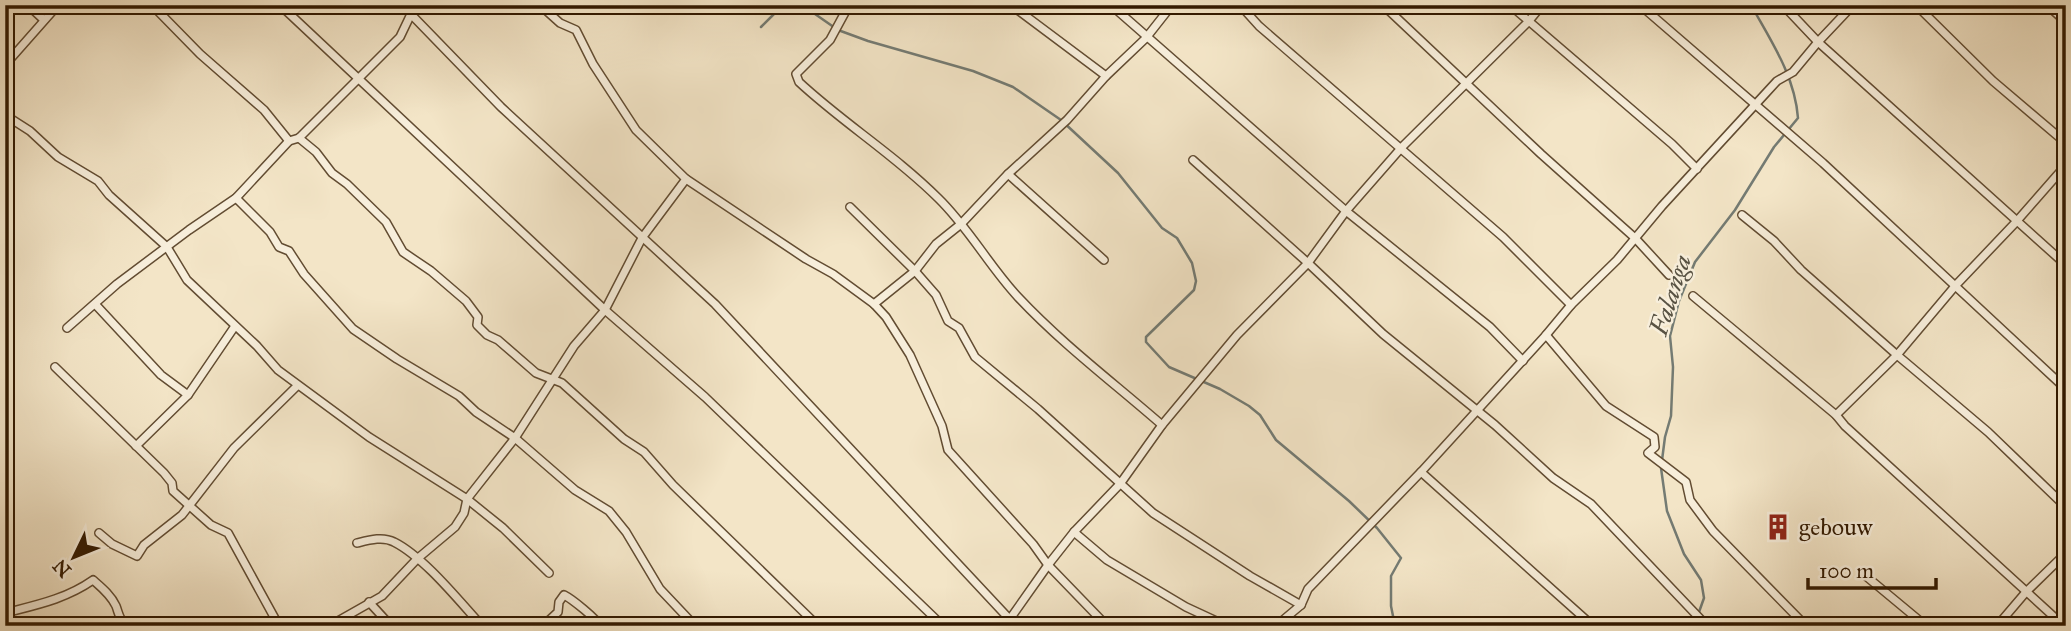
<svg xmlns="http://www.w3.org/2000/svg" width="2071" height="631" font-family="'IM FELL Great Primer',serif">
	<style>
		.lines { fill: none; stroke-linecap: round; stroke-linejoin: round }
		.stream { stroke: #747b73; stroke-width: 2.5 }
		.street-casing { stroke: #624c32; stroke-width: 10 }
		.street { stroke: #f7eedb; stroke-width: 7 }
		.labels { text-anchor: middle; stroke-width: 5; stroke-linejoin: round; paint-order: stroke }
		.poi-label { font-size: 24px; fill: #321900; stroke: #f7eedb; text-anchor: start }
		.water-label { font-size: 26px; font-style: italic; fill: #585243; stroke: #f7eedb }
	</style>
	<rect width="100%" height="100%" fill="#f3e5c7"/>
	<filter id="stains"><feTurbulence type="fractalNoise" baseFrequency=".00286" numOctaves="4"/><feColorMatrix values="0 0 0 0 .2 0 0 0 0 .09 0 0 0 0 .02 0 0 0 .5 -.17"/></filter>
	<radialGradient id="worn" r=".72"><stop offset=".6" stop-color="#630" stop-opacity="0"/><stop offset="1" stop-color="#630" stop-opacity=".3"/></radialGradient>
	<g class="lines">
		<g class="stream">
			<path d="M802,5l36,25 30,11 105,30 40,16 48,33 57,53 44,55 15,10 15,25 4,18 -2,9 -48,47v5l23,25 51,22 29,17 11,9 16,25 73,61 28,27 24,30 -10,18v30l4,20"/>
			<path d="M761,27l15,-15 10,-7"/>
			<path d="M1694,626l10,-28 -3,-18 -17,-26 -17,-43 -6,-43 4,-31 6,-21 2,-49 -3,-31 9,-35 16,-39 40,-52 39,-63 24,-29c-3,-42 -27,-77 -47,-113"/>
		</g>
		<g class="street-casing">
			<g id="street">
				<path d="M28,5l16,15"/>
				<path d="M152,5l48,49 64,56 25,31"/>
				<path d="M280,5l325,305 100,87 238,229"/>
				<path d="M402,5l99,102 214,197 301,322"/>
				<path d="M540,5l20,18 16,7 17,34 43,66 50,49 120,80 27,15 41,30 12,13 24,38 32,71 6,24 85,94 15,21 59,61"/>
				<path d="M849,5l-19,35 -34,34 3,8c44,41 96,73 139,116 31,30 51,68 80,99 44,47 96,86 144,128"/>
				<path d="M1011,5l95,71"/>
				<path d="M1111,5l235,206 144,116 33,34"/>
				<path d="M1240,5l19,21 244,211 68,68"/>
				<path d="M1383,5l158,149 94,84 34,37"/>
				<path d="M1510,5l162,139 25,25"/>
				<path d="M1640,5l183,158 243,226"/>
				<path d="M1783,5l35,37 248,223"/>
				<path d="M1916,5l77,76 73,62"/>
				<path d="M2047,5l19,17"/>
				<path d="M5,65l53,-60"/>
				<path d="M5,115l25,16 28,26 40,24 11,14 58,52 20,33 70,66 21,24 91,67 98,62 36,29 46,45"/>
				<path d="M299,138l17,14 16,21 15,11 39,38 17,30 28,19 35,30 12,16 -1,8 10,10 11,5 38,33 26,10 62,56 20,13 29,33 145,141"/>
				<path d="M1193,160l115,103 75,71 112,91 58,53 38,26 116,122"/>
				<path d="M1008,174l96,86"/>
				<path d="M236,198l34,34 9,15 10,4 15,23 49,55 44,30 62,37 17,16 39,26 60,52 34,21 17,21 34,57 35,37"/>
				<path d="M850,207l65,64 21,24 12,26 11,7 16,29 63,52 115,104 97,63 51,29"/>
				<path d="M1742,215l32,26 27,29 96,85 91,77 78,75"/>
				<path d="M1693,296l143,119 9,11 219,200"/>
				<path d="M95,304l66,71 27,20"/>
				<path d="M874,304l41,-33 21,-27 25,-20 47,-50 59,-54 39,-44 40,-38 26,-33"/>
				<path d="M67,328l50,-44 72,-54 47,-32 53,-57 10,-3 101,-101 11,-23 9,-9"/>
				<path d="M1546,335l60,71 48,31 1,10 -7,6 38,29 4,18 23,31 93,95"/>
				<path d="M55,367l109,106 8,10 1,8 38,34 17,8 51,93"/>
				<path d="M1836,415l61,-60 59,-70 60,-63 50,-57"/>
				<path d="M136,446l52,-51 47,-69"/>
				<path d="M1421,472l172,154"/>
				<path d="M1074,532l33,28 79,47 41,19"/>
				<path d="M99,533l13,11 25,12 7,-11 38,-30 52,-67 63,-62"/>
				<path d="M357,543c12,-3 26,-7 37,-1 30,15 65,59 88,84"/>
				<path d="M1861,572l65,54"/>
				<path d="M369,602l22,24"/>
				<path d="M5,613c31,-8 61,-14 88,-33 8,7 18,15 23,26 3,8 3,13 10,20"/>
				<path d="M329,626l53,-30 35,-37 38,-32 9,-14 3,-14 48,-61 59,-92 31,-36 37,-72 44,-59"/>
				<path d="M543,626l15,-14 1,-10 5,-7c8,4 33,24 36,31"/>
				<path d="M1005,626l43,-61 26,-33 46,-48 42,-59 75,-90 71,-72 38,-52 56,-64 126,-125 14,-17"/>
				<path d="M1276,626l25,-21 7,-16 113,-117 125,-137 25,-30 46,-45 45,-54 103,-112 12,-13 16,-9 25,-30 35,-37"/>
				<path d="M1997,626l29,-34 40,-39"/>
			</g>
		</g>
		<use href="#street" class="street"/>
	</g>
	<defs>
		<g id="building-bare" transform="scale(2.1)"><path d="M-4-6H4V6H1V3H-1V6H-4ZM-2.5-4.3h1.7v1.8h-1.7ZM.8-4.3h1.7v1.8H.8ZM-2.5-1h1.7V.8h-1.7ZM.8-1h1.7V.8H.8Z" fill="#8f2418" stroke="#f7eedb" stroke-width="2.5" paint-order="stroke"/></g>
	</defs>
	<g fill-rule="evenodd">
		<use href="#building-bare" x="1778" y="527"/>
	</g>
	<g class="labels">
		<g class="poi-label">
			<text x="1799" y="535">gebouw</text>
		</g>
		<g class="water-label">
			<text transform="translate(1670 295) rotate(-72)" y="9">Falanga</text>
		</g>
	</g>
	<rect width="2071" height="631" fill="none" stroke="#f3e5c7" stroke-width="28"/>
	<rect x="7" y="7" width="2057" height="617" fill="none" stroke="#321900" stroke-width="3.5"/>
	<rect x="14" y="14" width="2043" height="603" fill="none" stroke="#321900" stroke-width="2"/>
	<g transform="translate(74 557) rotate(227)" stroke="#f7eedb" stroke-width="5" paint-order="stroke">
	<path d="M0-5L12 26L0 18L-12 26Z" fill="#321900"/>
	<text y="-10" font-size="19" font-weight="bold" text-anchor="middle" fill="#321900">N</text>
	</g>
	<path d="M1808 578v10h128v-10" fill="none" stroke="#321900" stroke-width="3.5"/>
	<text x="1819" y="578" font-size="21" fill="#321900" stroke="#f7eedb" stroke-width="5" paint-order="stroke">100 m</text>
	<rect width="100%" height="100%" filter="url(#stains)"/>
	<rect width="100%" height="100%" fill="url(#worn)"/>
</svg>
